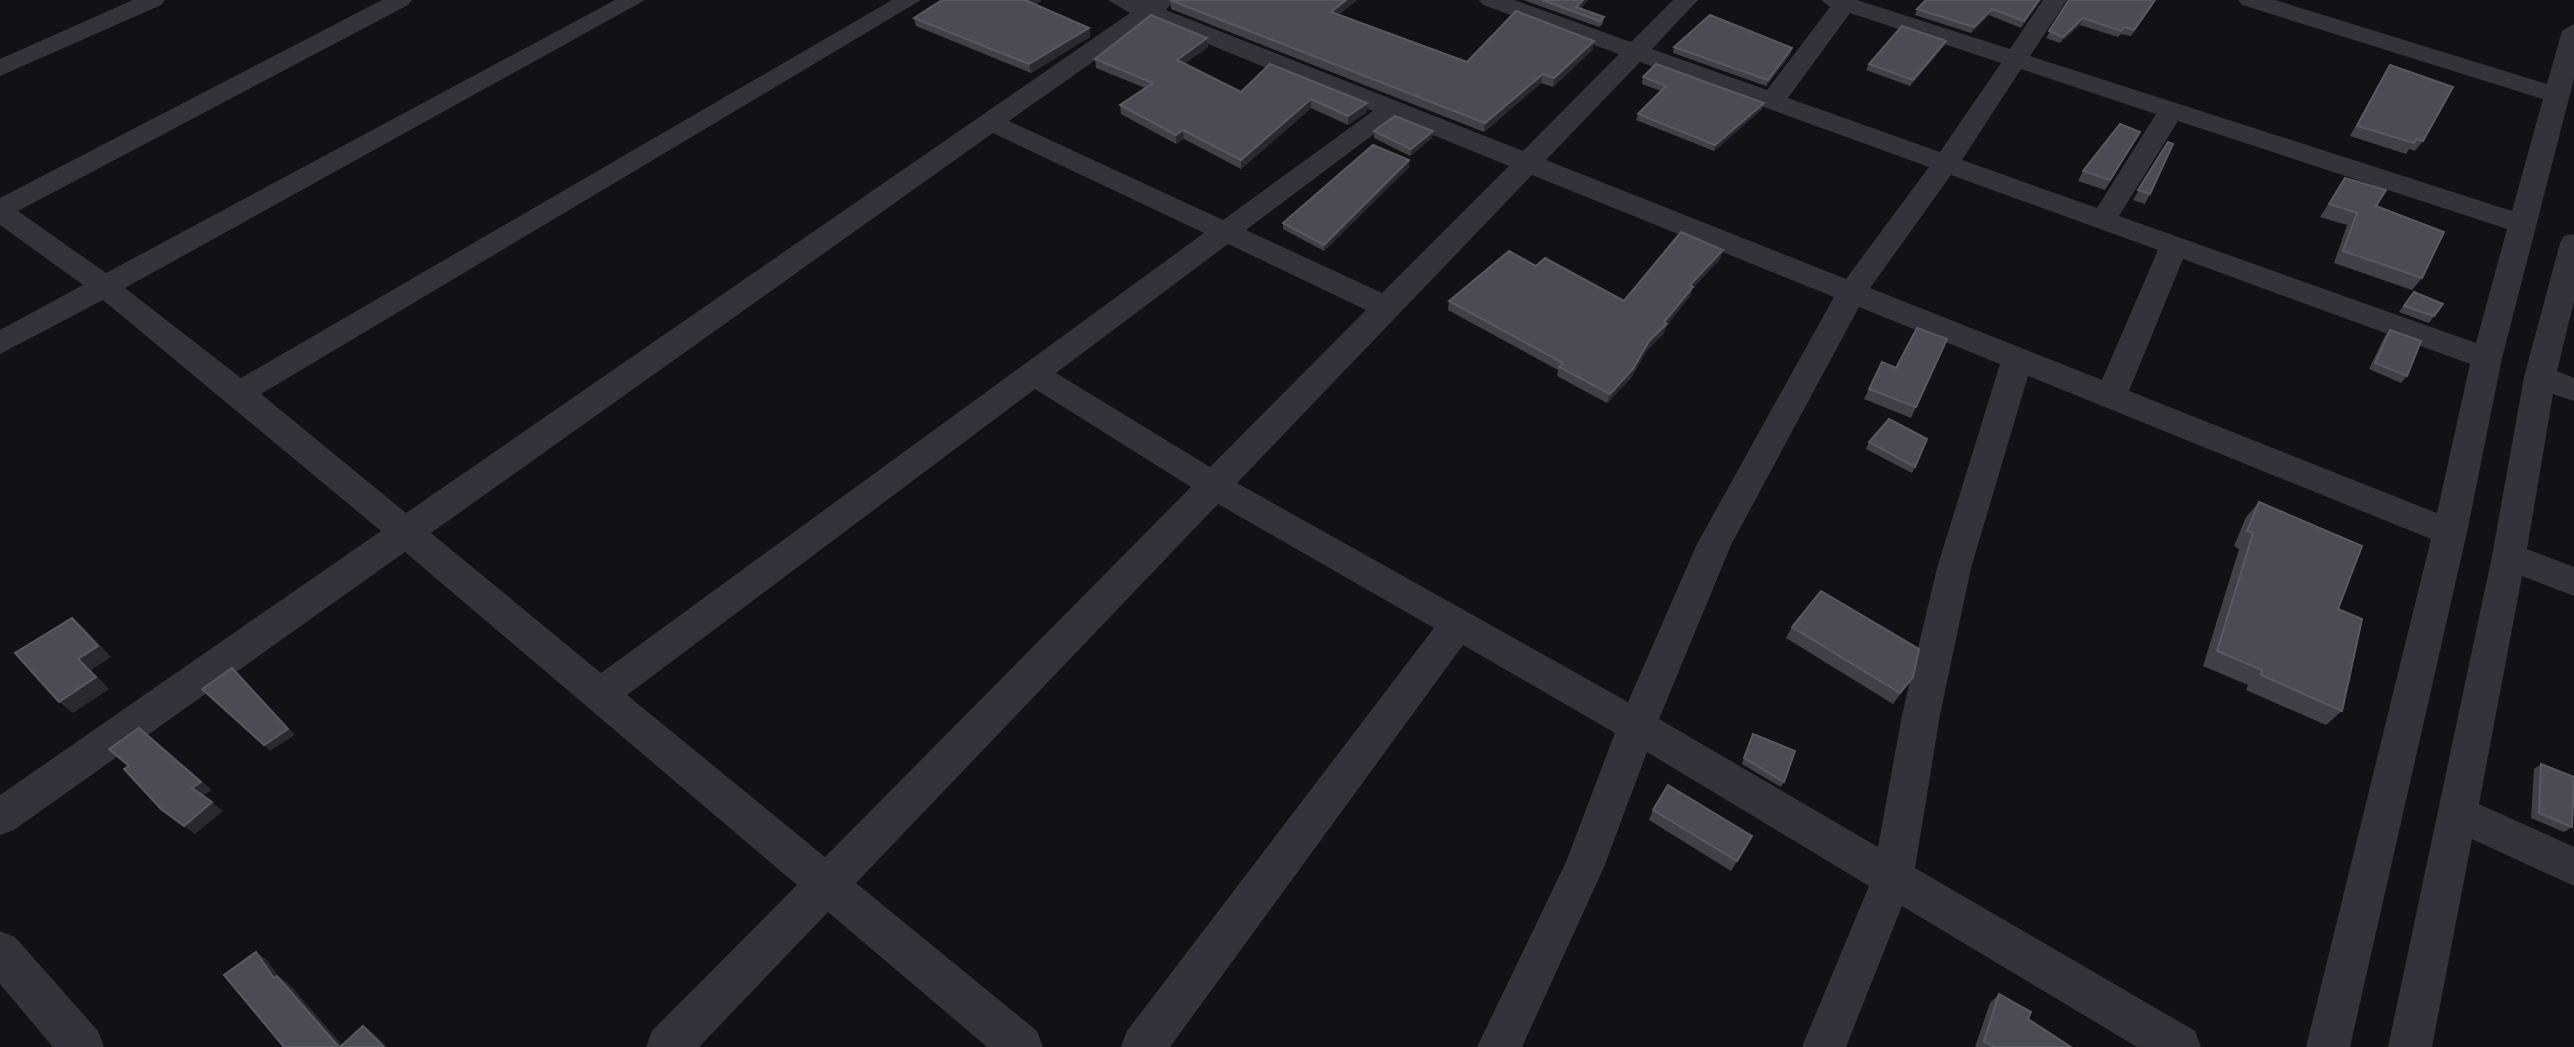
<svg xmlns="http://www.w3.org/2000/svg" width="2574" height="1047" font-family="Roboto,sans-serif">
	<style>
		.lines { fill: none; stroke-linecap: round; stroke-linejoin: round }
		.minor { fill: #333339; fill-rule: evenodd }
		.wall { fill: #414047 }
		.shaded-wall { fill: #2a292e }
		.building { fill: #4c4b53; stroke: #595962; stroke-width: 2 }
	</style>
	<rect width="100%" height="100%" fill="#121214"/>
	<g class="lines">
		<g class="minor">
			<path d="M133,0h32l-4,5 -161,71v-17z"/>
			<path d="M382,0h30l-4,5 -390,206 88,62 509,-273h30l-520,288 116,90 651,-378h29l-660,394 145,119 724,-500 -22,-13h62l2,3 -6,7 357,141 96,-97 -136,-49 -4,-5h35l117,42 42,-42h25l-46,49 115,41 63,-83 -9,-7h36l153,49 33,-49h24l-37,56 482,155 31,-112 -301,-94 -4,-5h37l272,84 15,-53 12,-7v55l-72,279 -35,174 -117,515h-44l125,-508 -403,-163 -57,192 -31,147 -25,153 280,163 6,16h-64l-235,-141 -56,141h-44l67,-161 -222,-134 -43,115 -82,180h-45l89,-185 49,-129 -152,-88 -293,402h-49l6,-16 307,-403 -216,-124 -362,379 181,148 6,16h-56l-159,-135 -129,135h-53l6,-16 145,-146 -392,-333 -391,278 -14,5v-40l381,-264 -278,-231 -103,54v-24l83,-45 -83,-60v-27zM1850,13l151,50 -61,89 -152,-54zM1151,21l222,90 -150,109 -214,-99zM1640,62l289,105 -83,112 -300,-119zM2021,69l135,45 -59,94 -135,-48zM1394,119l115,47 -127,127 -136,-63zM2178,121l329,108 -31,114 -357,-127zM993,133l211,100 -603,440 -170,-140zM1532,175l302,122 -137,247 -69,158 -391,-219zM1951,175l207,75 -56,130 -232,-92zM1228,244l138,66 -156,157 -154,-94zM2183,259l287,105 -33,149 -308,-122zM1859,307l141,57 -63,204 -35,147 -24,132 -219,-128 72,-174zM1035,389l156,98 -366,370 -198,-162z"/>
			<path d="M2574,234v67l-17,70 17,7v23l-21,-7 -26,155 47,18v29l-52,-20 -43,228 95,43v39l-102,-47 -40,208h-44l104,-491 32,-179 36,-134 4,-7z"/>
			<path d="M0,931l15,6 83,94 6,16h-51l-53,-63z"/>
		</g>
	</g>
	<g class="wall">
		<path d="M1042,0l-7,5 54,23 1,9 -59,36 -115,-47 -2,-8z"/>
		<path d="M1170,0h187l-19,15 129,47 127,-21 -2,9 -39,37 -12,-4 -57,49 -313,-123z"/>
		<path d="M1523,0h65l-8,9 24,8 -1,7 -4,3z"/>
		<path d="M2041,0l-20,28 -32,-13 -18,18 -56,-18 2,-6z"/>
		<path d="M2069,0l83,6 -21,30 -10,-2 -3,3 -38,-12 -20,18 -14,-5z"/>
		<path d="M1207,38l1,9 -24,17 57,28 126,11v9l-19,13 -37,-17 -70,61 -57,-30 -8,5 -55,-30 -1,-9 25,-17 -49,-20 -1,-9z"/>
		<path d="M1946,41l-3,6 -33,39 -44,-16 3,-6z"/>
		<path d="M1674,47l118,1 -2,7 -24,31 -93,-33z"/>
		<path d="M2390,65l33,76 -8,10 -6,-2 -3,5 -56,-18 33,-60z"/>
		<path d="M1643,77l121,26 -2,6 -48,42 -78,-31 2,-6 23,-23 -19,-7z"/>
		<path d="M1374,131h59l-1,7 -22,18 -36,-18z"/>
		<path d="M2140,132l-35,58 -27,-9 5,-10z"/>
		<path d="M2168,142l-18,52 -5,10 -12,-4z"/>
		<path d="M1409,160v7l-85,84 -41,-22v-6z"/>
		<path d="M2345,178l31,28 46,72 -10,12 -78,-27 13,-38 -27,-8z"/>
		<path d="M1720,259l-28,30 -2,7 -24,30 -2,7 -17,17 -16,28 -24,25 -50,-27 1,-6 -110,-60 1,-9 87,-35 88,35z"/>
		<path d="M2414,292l20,24 -5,7 -30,-11z"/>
		<path d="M2390,330l17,46 -6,7 -32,-14 16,-33z"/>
		<path d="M1947,339l-36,79 -47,-19 18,-37 14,6z"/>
		<path d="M1869,442l46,25 -3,6 -46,-24z"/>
		<path d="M2259,502l79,107 4,102 -16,14 -80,-35 2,-5 -45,-19 36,-117 -5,-3 12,-29z"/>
		<path d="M1792,627l121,50 -20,27 -107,-66z"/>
		<path d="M1753,734l31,48 -3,5 -39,-23z"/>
		<path d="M2541,764l31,63 -8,5 -33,-14 3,-49z"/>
		<path d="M1653,810l99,26 -21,35 -82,-51z"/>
		<path d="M1999,994l29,25 43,28h-96l15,-44z"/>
	</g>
	<g class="shaded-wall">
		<path d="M1028,0h14l-14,9z"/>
		<path d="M1346,0h11l-26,21v-9z"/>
		<path d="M1583,0h5l-13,14 1,-7z"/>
		<path d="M2039,0h2l-20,28 3,-7z"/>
		<path d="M1992,9l-3,6 -18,18 3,-6z"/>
		<path d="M2083,18l-3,7 -20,18 3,-6z"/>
		<path d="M1089,28l1,9 -59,36 -2,-9z"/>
		<path d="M1207,38l1,9 -31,22v-9z"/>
		<path d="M1594,41l-2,9 -39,37 1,-9z"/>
		<path d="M1946,41l-3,6 -33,39 3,-6z"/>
		<path d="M1792,48l-2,7 -24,31 2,-6z"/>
		<path d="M1543,74l-2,9 -57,49 1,-9z"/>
		<path d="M1311,99v9l-70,61v-9z"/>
		<path d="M1367,103v9l-19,13v-9z"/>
		<path d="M1764,103l-2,6 -48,42 1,-6z"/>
		<path d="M1183,130l1,9 -8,5v-9z"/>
		<path d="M1433,131l-1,7 -22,18 1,-7z"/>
		<path d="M1409,160v7l-85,84v-6z"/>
		<path d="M1723,250l-3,9 -28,30 -2,7 -24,30 -2,7 -17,17 -16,28 -24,25 3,-9 54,-72 26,-37z"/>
		<path d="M72,618l13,11 26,28 -20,13 18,19 -36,24 -14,-11z"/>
		<path d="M232,668l7,6 56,61 -25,16 -6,-6z"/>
		<path d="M139,728l73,62 -10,6 -10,-8z"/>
		<path d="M212,802l11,9 -28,23 -11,-8z"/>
		<path d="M256,952l11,8 12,17 9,6 56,64h-5l-65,-69z"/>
		<path d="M363,1026l10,7 14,14h-3z"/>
	</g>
	<g class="building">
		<path d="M942,0h86l-1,1 62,27 -60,36 -115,-46z"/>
		<path d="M1170,0h176l-15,12 136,50 49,-51 78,30 -40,37 -11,-4 -58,49z"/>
		<path d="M1542,0h41l-7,7 28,10 -4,4z"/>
		<path d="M1926,0h113l-15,21 -32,-12 -18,18 -57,-18z"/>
		<path d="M2069,0h86l-21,30 -10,-3 -3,4 -38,-13 -20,19 -14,-6z"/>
		<path d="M1151,15l56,23 -30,22 64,32 29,-28 97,39 -19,13 -37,-17 -70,61 -58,-30 -7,5 -56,-30 33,-22 -58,-24z"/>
		<path d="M1710,15l82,33 -24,32 -94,-33z"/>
		<path d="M1902,26l44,15 -33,39 -44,-16z"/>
		<path d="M1656,64l108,39 -49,42 -77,-31 28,-28 -23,-9z"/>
		<path d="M2390,65l63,22 -30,54 -7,-2 -2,4 -57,-17z"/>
		<path d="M1395,116l38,15 -22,18 -37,-18z"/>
		<path d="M2120,124l20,8 -30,48 -27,-9z"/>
		<path d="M2168,142l5,2 -23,50 -12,-4z"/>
		<path d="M1373,145l36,15 -85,85 -41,-22z"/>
		<path d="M2345,178l41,12 -10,16 68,26 -22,46 -79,-27 14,-38 -28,-9z"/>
		<path d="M1681,232l42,18 -33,35 3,2 -29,35 3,2 -18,17 -16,28 -23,25 -51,-27 4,-4 -114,-62 60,-50 27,15 9,-8 79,43z"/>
		<path d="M2414,292l29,12 -9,12 -30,-10z"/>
		<path d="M1917,328l30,11 -31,68 -47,-18 13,-27 14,6z"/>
		<path d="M2390,330l31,11 -14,35 -32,-13z"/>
		<path d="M1889,419l38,20 -12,28 -46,-25z"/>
		<path d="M2259,502l103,44 -24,63 24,10 -20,92 -81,-36 1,-5 -45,-19 36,-118 -6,-2z"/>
		<path d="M1821,591l98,58 -6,28 -13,16 -108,-66z"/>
		<path d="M72,618l26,28 -20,13 18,18 -37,25 -44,-49z"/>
		<path d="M232,668l56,61 -24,16 -62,-56z"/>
		<path d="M139,728l62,54 -9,6 20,14 -28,24 -23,-17 -37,-40 5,-3 -20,-17z"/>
		<path d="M1753,734l42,17 -11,31 -40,-24z"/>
		<path d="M2541,764l33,13 -2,50 -33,-14z"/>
		<path d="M1668,785l84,51 -15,25 -84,-51z"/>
		<path d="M256,952l18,26 3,-2 62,71h-55l-60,-72z"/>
		<path d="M1999,994l32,18 -3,7 43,28h-77l-10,-6z"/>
		<path d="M363,1026l21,21h-44z"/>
	</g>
</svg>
